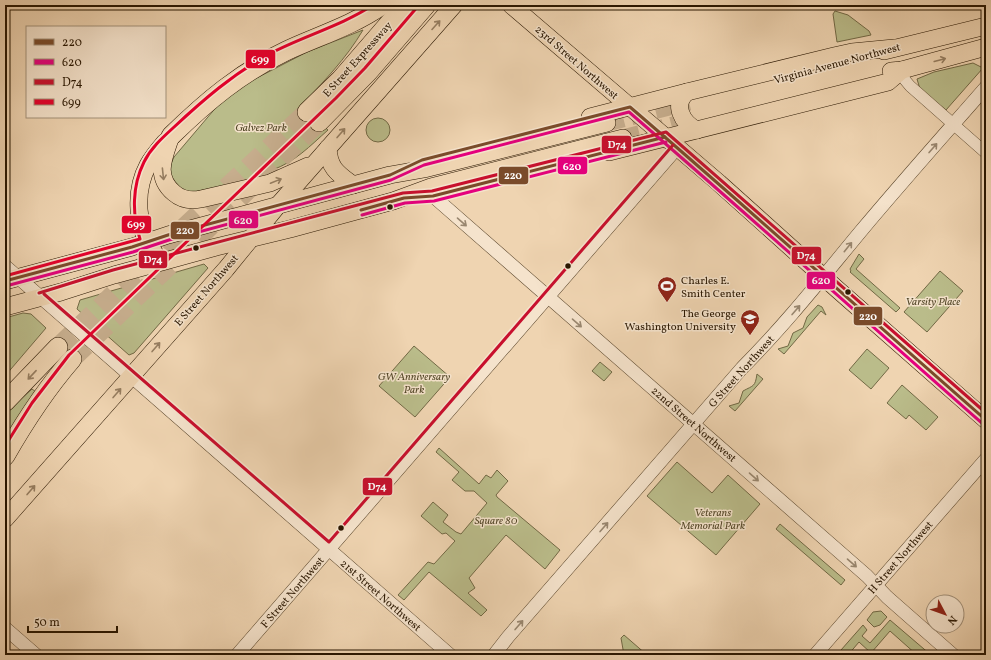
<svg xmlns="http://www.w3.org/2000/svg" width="991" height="660" font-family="Vollkorn,serif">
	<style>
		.green { fill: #babc8a; stroke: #726945 }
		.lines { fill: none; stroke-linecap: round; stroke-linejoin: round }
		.primary-tunnel { stroke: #c7ae8e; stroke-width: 17; stroke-dasharray: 17 8; stroke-linecap: butt }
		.motorway-tunnel { stroke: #c7ae8e; stroke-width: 19; stroke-dasharray: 19 10; stroke-linecap: butt }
		.minor-casing { stroke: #5a462c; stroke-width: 12 }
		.tertiary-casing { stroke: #5a462c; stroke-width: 14 }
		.primary-casing { stroke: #291600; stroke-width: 18 }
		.motorway-casing { stroke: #291600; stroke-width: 20 }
		.minor { stroke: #f5e3cc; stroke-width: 11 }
		.tertiary { stroke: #f5e3cc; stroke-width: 13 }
		.primary { stroke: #efd4b1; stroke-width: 17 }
		.motorway { stroke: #efd4b1; stroke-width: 19 }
		.bus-1-casing { stroke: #f5e3cc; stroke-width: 6 }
		.bus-2-casing { stroke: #f5e3cc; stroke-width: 6 }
		.bus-3-casing { stroke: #f5e3cc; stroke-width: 6 }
		.bus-4-casing { stroke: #f5e3cc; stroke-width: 6 }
		.bus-1 { stroke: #7a4b2a; stroke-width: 3 }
		.bus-2 { stroke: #e5007d; stroke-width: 3 }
		.bus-3 { stroke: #c8102e; stroke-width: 3 }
		.bus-4 { stroke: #e4002b; stroke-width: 3 }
		.oneway { stroke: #967e61 }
		.oneway2 { stroke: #998770 }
		.bus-dot { fill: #291600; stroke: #f5e3cc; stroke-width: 1.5 }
		.labels { text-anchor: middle; stroke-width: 3; stroke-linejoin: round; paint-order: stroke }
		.street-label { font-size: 11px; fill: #291600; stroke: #f5e3cc }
		.park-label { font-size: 11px; font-style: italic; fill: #544829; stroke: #f5e3cc }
		.poi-label { font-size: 11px; fill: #291600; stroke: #f5e3cc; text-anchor: start }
		.line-badge { stroke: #f5e3cc; stroke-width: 1.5 }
		.badge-label { font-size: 11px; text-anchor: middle; font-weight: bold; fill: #fff }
	</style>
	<rect width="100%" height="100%" fill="#efd4b1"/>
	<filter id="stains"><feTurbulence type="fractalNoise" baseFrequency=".005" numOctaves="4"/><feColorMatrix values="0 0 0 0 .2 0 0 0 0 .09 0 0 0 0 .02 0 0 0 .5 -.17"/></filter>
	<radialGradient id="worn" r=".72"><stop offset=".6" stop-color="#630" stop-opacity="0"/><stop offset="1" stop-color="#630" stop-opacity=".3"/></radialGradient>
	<g class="green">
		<path d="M835,11l13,4 21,16 2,4 -34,7 -4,-28z"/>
		<path d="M363,30c-17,29 -40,52 -62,76l27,24c-18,16 -33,32 -56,40l2,5 -80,17 -13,-2 -10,-8 -1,-16 4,-9 50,-59 25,-16 58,-30z"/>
		<path d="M973,63l10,5 -37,42 -26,-21 -3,-10 17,-7z"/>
		<circle cx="378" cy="130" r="12"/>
		<path d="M859,254l5,5 -8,10 44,39 -4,4 -46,-40 1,-1 -1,-2z"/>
		<path d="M204,264l4,4 -74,85 -5,2 -52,-46 3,-9z"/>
		<path d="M940,271l23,20 -36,41 -23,-20z"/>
		<path d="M818,305l4,2 4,8 -5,-4 -37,43 -6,-5 10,-3 5,-13 10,-5 4,-11z"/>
		<path d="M23,313l8,1 15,14 -41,48v-58z"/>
		<path d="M414,346l36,31 -35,40 -36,-31z"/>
		<path d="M867,349l22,19 -18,21 -22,-19z"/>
		<path d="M600,362l12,10 -8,9 -12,-10z"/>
		<path d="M757,374l6,5 -28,32 -6,-5 10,-3 4,-12c11,-6 12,-4 14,-17z"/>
		<path d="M902,385l36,32 -12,13 -17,-15 -3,4 -19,-16z"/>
		<path d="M32,389l4,3 -31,50v-29z"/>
		<path d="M439,448l40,36 7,-9 5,3 6,-8 11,11 -12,14 1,2 63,53 -15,19 -39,-34 -37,43 6,10 -7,5 19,17 -6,6 -52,-44 -25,28 -6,-5 30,-33 6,2 21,-23 -9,-8 -4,1 -21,-18 12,-14 15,13 -5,7 13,10 5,2 26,-31 -13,-12h-9l-13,-11 7,-8 -23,-20z"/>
		<path d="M677,462l35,31 16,-18 32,29 -44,51 -69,-59z"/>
		<path d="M780,524l65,56 -4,5 -65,-56z"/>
		<path d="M881,611l6,6 -7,8 -6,2 -7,-7 6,-8z"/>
		<path d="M890,620l41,35h-14l-27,-24 -19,22 -12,-11 -11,13 -7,-5 22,-25 4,5 -5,6 8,7z"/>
		<path d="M624,635l23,20h-23l-3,-17z"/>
	</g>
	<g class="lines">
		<g class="primary-tunnel">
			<path d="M607,123l82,-21"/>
			<path d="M623,138l70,-18"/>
		</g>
		<g class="motorway-tunnel">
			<path d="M58,347l71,-68 178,-167"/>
			<path d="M72,359l247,-237"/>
		</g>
		<g class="minor-casing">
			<path id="minor" d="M902,70l3,10 5,6 76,67"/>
		</g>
		<g class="tertiary-casing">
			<g id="tertiary">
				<path d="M433,196l434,380 20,21 66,58"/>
				<path d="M5,266l445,389"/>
				<path d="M5,628l31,27"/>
				<path d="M237,655l440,-507"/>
				<path d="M494,655l14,-18 234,-269c43,-43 80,-90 119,-137 41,-49 83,-96 125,-144"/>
				<path d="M815,655l171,-196"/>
			</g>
		</g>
		<g class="primary-casing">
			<g id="primary">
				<path d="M511,5l208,178 119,107 148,130"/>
				<path d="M884,51l102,-25"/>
				<path d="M891,71l11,-1 84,-23"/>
				<path d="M687,92c-15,12 -5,31 10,38"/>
				<path d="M590,117l97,-25 147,-36 18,-4 42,-4"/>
				<path d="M171,136c-7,21 -17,40 3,57 8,7 17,8 27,6l69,-16 38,-17"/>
				<path d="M328,148c1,20 9,25 25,37"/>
				<path d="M609,152l279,-70 14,-12"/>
				<path d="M154,252c-18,-24 -20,-61 -6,-87 5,-9 11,-16 17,-23"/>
				<path d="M5,281l127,-34 36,-12 222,-60 34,-6 183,-46"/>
				<path d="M5,307l56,-15 53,-17 102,-28 74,-18 103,-28 38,-14 192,-49"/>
				<path d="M5,519l221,-250 53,-65 175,-199"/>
			</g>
		</g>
		<g class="motorway-casing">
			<g id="motorway">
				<path d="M307,112l34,-33 64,-74"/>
				<path d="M319,122l50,-51 57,-66"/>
				<path d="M171,136c36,-35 69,-63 115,-85 32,-15 66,-25 96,-46"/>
				<path d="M5,402l53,-55"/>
				<path d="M5,456c20,-35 41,-67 67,-97"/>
			</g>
		</g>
		<use href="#minor" class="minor"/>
		<use href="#tertiary" class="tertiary"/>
		<use href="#primary" class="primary"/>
		<use href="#motorway" class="motorway"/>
		<g class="bus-1-casing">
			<g id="bus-1">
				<path d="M361,210l43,-12 29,-2 232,-59"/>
				<path d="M5,281l127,-34 36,-12 222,-60 32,-15 208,-53c120,103 237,209 356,313"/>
			</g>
		</g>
		<g class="bus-2-casing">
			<g id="bus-2">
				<path d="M362,215l43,-12 29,-2 232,-59"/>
				<path d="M6,286l127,-34 36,-12 222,-60 33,-15 205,-53c119,103 236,208 354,312"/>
			</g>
		</g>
		<g class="bus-3-casing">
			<g id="bus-3">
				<path d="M39,293l74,-23 290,-77 29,-2 234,-59 320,281"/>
				<path d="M44,294l285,248 344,-397"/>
			</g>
		</g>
		<g class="bus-4-casing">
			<g id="bus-4">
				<path d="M5,276l135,-37c-8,-25 -8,-53 4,-77 7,-14 18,-24 29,-34 30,-28 60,-54 96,-74 34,-18 72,-28 104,-49"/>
				<path d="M5,446l27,-43 37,-48 267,-257 29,-30 54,-63"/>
			</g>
		</g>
		<use href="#bus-1" class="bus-1"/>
		<use href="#bus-2" class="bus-2"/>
		<use href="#bus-3" class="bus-3"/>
		<use href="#bus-4" class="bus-4"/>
	</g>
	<defs><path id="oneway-shaft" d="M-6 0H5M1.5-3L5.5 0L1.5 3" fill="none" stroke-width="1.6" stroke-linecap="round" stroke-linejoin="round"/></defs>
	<g class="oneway">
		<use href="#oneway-shaft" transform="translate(436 25) rotate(-48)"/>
		<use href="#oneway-shaft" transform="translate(940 60) rotate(-15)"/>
		<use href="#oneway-shaft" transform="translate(341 133) rotate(-49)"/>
		<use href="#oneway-shaft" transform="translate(163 174) rotate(84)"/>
		<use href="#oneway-shaft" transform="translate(276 181) rotate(-22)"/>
		<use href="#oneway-shaft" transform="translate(156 347) rotate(-49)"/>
		<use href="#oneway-shaft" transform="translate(32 375) rotate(133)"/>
		<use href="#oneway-shaft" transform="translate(117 393) rotate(-49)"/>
		<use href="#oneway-shaft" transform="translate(31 490) rotate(-49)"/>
	</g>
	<g class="oneway2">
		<use href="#oneway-shaft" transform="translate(933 148) rotate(-49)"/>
		<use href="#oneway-shaft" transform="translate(462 222) rotate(41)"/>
		<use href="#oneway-shaft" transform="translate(848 247) rotate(-51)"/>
		<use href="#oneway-shaft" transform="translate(796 310) rotate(-49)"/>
		<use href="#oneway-shaft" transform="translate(577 323) rotate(41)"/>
		<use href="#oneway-shaft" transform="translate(754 477) rotate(41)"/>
		<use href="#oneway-shaft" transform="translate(604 527) rotate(-49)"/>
		<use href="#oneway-shaft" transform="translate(852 563) rotate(41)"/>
		<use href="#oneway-shaft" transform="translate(519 625) rotate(-49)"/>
	</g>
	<defs>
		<g id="stadium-pin" transform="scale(1)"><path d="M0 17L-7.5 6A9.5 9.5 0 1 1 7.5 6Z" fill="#8f2418" stroke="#f5e3cc"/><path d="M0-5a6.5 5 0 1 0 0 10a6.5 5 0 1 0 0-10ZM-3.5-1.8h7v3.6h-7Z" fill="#fff"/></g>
		<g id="university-pin" transform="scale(1)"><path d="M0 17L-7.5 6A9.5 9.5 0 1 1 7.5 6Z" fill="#8f2418" stroke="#f5e3cc"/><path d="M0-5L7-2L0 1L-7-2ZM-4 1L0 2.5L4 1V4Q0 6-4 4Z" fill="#fff"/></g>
	</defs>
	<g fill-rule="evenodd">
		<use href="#stadium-pin" x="667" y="286"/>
		<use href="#university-pin" x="750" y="319"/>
	</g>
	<g class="bus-dot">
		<circle cx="390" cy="207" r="3.5"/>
		<circle cx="196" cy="248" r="3.5"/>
		<circle cx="568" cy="266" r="3.5"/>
		<circle cx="848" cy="292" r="3.5"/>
		<circle cx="341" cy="528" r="3.5"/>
	</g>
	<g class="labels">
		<g class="street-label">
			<text transform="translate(357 59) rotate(-48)" y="4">E Street Expressway</text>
			<text transform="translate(577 62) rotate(41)" y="4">23rd Street Northwest</text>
			<text transform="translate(837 63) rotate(-15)" y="4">Virginia Avenue Northwest</text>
			<text transform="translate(206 290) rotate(-49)" y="4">E Street Northwest</text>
			<text transform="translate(741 371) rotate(-48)" y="4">G Street Northwest</text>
			<text transform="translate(694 424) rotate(41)" y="4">22nd Street Northwest</text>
			<text transform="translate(900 557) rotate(-49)" y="4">H Street Northwest</text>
			<text transform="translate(292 592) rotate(-49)" y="4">F Street Northwest</text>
			<text transform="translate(381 595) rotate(41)" y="4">21st Street Northwest</text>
		</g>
		<g class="park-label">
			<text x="261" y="131">Galvez Park</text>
			<text x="933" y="305">Varsity Place</text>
			<text x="414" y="380">GW Anniversary<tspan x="414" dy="13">Park</tspan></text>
			<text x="713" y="516">Veterans<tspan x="713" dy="13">Memorial Park</tspan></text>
			<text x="496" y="524">Square 80</text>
		</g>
		<g class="poi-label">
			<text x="681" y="284">Charles E.<tspan x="681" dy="13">Smith Center</tspan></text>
			<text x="736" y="317" text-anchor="end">The George<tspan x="736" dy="13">Washington University</tspan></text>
		</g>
	</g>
	<g class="line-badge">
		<rect x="245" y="49" width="31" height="20" rx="4" fill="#e4002b"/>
		<rect x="601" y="135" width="31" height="19" rx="4" fill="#c8102e"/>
		<rect x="557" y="156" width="31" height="19" rx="4" fill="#e5007d"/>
		<rect x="498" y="166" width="31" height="19" rx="4" fill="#7a4b2a"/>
		<rect x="228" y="210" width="31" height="19" rx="4" fill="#e5007d"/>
		<rect x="121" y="215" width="31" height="19" rx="4" fill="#e4002b"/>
		<rect x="170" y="221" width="30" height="19" rx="4" fill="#7a4b2a"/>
		<rect x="791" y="246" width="31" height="19" rx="4" fill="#c8102e"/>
		<rect x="138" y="250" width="30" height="19" rx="4" fill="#c8102e"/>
		<rect x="806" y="271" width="30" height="19" rx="4" fill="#e5007d"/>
		<rect x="853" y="306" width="30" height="20" rx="4" fill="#7a4b2a"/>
		<rect x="362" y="477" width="31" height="19" rx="4" fill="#c8102e"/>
	</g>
	<g class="badge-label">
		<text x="260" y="63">699</text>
		<text x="617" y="148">D74</text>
		<text x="572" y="170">620</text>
		<text x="513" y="179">220</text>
		<text x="243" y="224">620</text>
		<text x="136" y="228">699</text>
		<text x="185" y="234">220</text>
		<text x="806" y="259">D74</text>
		<text x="153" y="263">D74</text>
		<text x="821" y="284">620</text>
		<text x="868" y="320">220</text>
		<text x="377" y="490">D74</text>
	</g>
	<rect width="991" height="660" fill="none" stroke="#efd4b1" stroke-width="20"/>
	<rect x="6" y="6" width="979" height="648" fill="none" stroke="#291600" stroke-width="2"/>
	<rect x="10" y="10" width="971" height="640" fill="none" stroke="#291600"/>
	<rect x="26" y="26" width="140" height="92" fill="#f5e3cc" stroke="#a3917a"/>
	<rect x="34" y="39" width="20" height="6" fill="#7a4b2a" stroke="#a3917a"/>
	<text x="62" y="46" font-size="12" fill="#291600">220</text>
	<rect x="34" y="59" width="20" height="6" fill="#e5007d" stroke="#a3917a"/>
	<text x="62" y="66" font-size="12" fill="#291600">620</text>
	<rect x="34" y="79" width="20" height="6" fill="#c8102e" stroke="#a3917a"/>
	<text x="62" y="86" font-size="12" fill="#291600">D74</text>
	<rect x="34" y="99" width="20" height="6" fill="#e4002b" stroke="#a3917a"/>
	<text x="62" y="106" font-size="12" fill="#291600">699</text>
	<g transform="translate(945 614) rotate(131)"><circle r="19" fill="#f5e3cc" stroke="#a3917a"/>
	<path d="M0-3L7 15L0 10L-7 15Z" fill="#8f2418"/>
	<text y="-6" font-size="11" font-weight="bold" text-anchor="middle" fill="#291600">N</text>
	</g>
	<path d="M28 626v6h89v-6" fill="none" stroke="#291600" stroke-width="2"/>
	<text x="34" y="626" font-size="12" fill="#291600" stroke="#f5e3cc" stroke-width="3" paint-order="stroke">50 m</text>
	<rect width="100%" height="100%" filter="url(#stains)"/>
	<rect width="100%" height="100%" fill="url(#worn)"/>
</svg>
